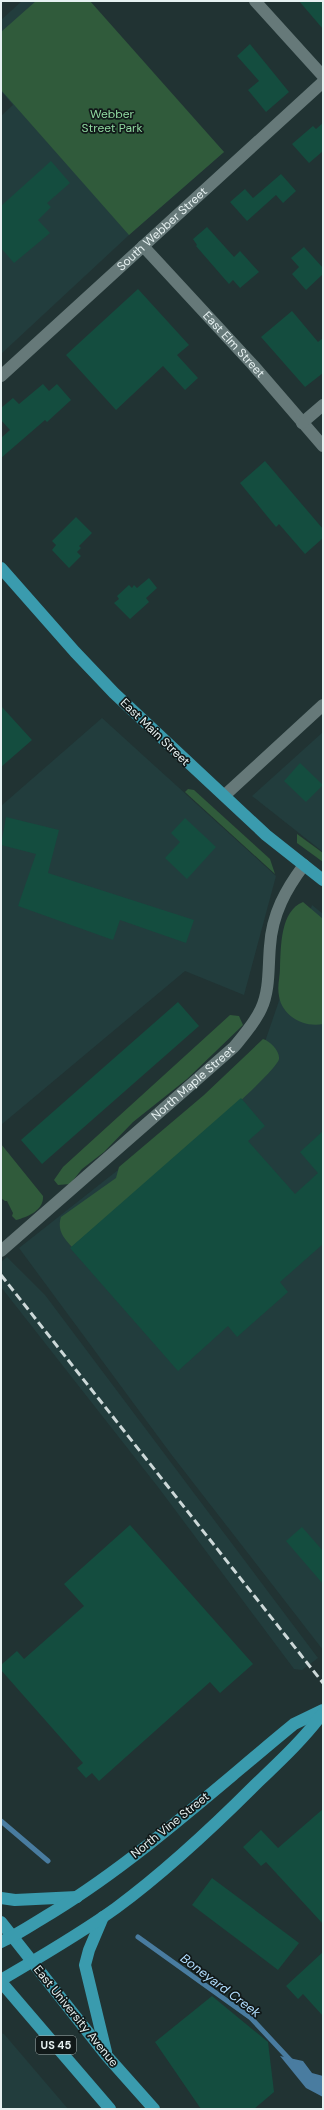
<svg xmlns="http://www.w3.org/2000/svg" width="324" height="2110" font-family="'DM Sans',sans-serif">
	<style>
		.built { fill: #223d3d }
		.green { fill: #305b3b }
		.water { fill: #497ca0 }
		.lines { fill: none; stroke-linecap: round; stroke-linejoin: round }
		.stream { stroke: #497ca0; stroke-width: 5 }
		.building { fill: #144d3f }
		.minor { stroke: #667979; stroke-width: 12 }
		.major { stroke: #3a9bae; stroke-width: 12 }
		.rail { stroke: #ccd8d8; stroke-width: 3; stroke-dasharray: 8 4; stroke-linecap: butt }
		.labels { text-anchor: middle; stroke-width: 3.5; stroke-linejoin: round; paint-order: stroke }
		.shield { fill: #111919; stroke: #a6b0b0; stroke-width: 1 }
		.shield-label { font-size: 11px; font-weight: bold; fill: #e6f1f1 }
		.park-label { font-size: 12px; fill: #90d9a0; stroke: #111919 }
		.street-label { font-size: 12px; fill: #e6f1f1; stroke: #111919 }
		.water-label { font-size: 13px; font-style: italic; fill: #b2deff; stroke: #111919 }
	</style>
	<rect width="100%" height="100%" fill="#213333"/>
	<g class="built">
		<path d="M22,1h64l138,151 -95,83 -128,119v-238l12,-11 -12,-14v-71z"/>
		<path d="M102,718l174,158 -32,119 -59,-24 -184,154v-319z"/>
		<path d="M323,732v120l-71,-56z"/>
		<path d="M312,905l11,9v736l-152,-196 -152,-206 240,-189z"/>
		<path d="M7,1257l38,38 273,363 -16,12 -8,-1 -136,-182 -157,-200v-25z"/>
		<path d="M1,2033l3,1 64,75h-67z"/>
	</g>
	<g class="green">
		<path d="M36,1h54l134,151 -95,83 -128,-145v-58z"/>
		<path d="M188,789l6,1 76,69 5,15 -90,-82z"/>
		<path d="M297,834l26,19v9l-26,-19z"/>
		<path d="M303,902l20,17v105c-19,4 -41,-8 -44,-28 -2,-10 1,-19 1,-28 1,-21 0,-57 23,-66z"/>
		<path d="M230,1015l9,1 4,9 -56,54 -54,43 -29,30 -22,17 -12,15 -12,1 -4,-5 9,-13z"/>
		<path d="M263,1039c7,2 17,12 16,20 -4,19 -180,164 -207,188 -9,-10 -15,-17 -11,-30l55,-39 3,-11 85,-72z"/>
		<path d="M1,1144l42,52c1,14 -15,21 -27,24l-4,-4 1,-3 -6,-12h-2l-4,-3z"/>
	</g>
	<path class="water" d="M280,2056l23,5 9,12 11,3v21l-17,-9z"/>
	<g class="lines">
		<g class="stream">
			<path d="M1,1821l47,40"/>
			<path d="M138,1937l113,81 40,43"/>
		</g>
	</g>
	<g class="building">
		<path d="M299,1h24v28z"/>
		<path d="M250,44l39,48 -23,20 -18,-22 11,-9 -22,-25z"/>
		<path d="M323,123v28l-14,12 -17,-19 21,-18 3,3z"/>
		<path d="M51,161l19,22 -23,20 4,4 -13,13 12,13 -36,30 -13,-15v-42z"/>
		<path d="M281,174l15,17 -13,12 -7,-8 -29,26 -17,-19 15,-13 8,9z"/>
		<path d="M207,227l27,30 6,-6 19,21 -19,16 -7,-8 -4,4 -33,-38 1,-1 -4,-6z"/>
		<path d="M304,247l19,21v6l-17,16 -14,-16 7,-7 -8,-9z"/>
		<path d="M138,289l51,56 -12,10 21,23 -13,12 -22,-24 -47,44 -50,-55z"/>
		<path d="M292,311l26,31 5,-4v35l-18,14 -44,-50z"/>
		<path d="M43,384l6,7 8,-7 14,16 -24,22 -2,-2 -44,38v-20l9,-8 -9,-10v-12l12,-10 6,6z"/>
		<path d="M265,461l58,68v9l-18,16 -26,-30 -3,3 -36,-44z"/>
		<path d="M76,517l16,16 -13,13 2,2 -4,4 4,4 -12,12 -17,-18 4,-5 -4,-4z"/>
		<path d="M149,578l8,10 -11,10 3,4 -19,17 -16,-16 5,-4 -2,-3 12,-11 3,3 2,-3 3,3z"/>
		<path d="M1,706l31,34 -31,27z"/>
		<path d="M300,763l23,22 -17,17 -22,-21z"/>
		<path d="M6,817l53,13 -11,43 146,47 -8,23 -66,-23 -7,20 -95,-34 18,-52 -35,-9z"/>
		<path d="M185,818l31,29 -29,32 -22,-21 15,-16 -9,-9z"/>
		<path d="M178,1002l21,24 -157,138 -21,-24z"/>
		<path d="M241,1098l24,28 -17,15 47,53 23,-21 -18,-21 23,-21v113l-43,38 8,10 -51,45 -9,-11 -50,45 -108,-123z"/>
		<path d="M130,1525l123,139 -33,29 -10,-11 -111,99 -7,-8 -6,5 -9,-10 6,-5 -82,-93v-5l16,-14 7,8 60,-53 -20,-22z"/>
		<path d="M302,1527l21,24v33l-37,-43z"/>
		<path d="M323,1809v115l-57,-62 -5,4 -18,-19 18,-17 17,18z"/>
		<path d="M212,1878l87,65 -21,27 -86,-65z"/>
		<path d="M323,1952v64l-20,-22 -5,5 -12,-13z"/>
		<path d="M212,1996l56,46 6,50 -20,17h-53l-46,-67z"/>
	</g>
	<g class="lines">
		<g class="minor">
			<path d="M255,1l68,75"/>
			<path id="s1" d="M143,246l110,119 70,81"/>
			<path id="s2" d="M1,376l322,-294"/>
			<path d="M302,423l21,-18"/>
			<path d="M225,795l98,-90"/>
			<path id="s3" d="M1,1251l233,-204c10,-12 20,-23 27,-38 9,-19 7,-42 9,-63 2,-32 16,-57 34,-81"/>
		</g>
		<g class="major">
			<path d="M1,568l74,84 39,41 152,142 57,45"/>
			<path d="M1,1898l14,2 62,-3"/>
			<path d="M103,1917l-14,33 -4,15 21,87"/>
			<path d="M1,1922l105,133 48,54"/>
			<path d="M1,1942c18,-8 35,-20 52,-30 85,-52 164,-125 241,-188l29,-14"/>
			<path d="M1,1980c39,-23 79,-46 115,-72 50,-37 95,-79 139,-123 24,-23 48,-45 68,-72"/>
			<path d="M1,1982l109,127"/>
		</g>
		<path class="rail" d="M1,1275l322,408"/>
	</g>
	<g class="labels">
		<rect class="shield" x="36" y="2036" width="40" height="18" rx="3"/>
		<g class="shield-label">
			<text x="56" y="2049">US 45</text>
		</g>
		<g class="park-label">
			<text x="112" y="118">Webber<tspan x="112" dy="14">Street Park</tspan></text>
		</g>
		<g class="street-label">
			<text dy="4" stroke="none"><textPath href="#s2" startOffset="218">South Webber Street</textPath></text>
			<text dy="4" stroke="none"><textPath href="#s1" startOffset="134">East Elm Street</textPath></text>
			<text transform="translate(155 732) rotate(44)" y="4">East Main Street</text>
			<text dy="4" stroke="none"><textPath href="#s3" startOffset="255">North Maple Street</textPath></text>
			<text transform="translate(170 1825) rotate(-39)" y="4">North Vine Street</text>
			<text transform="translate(76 2016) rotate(51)" y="4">East University Avenue</text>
		</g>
		<g class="water-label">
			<text transform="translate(221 1985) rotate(37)" y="5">Boneyard Creek</text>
		</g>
	</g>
	<rect width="324" height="2110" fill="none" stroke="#e6f1f1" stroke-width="4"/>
</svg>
